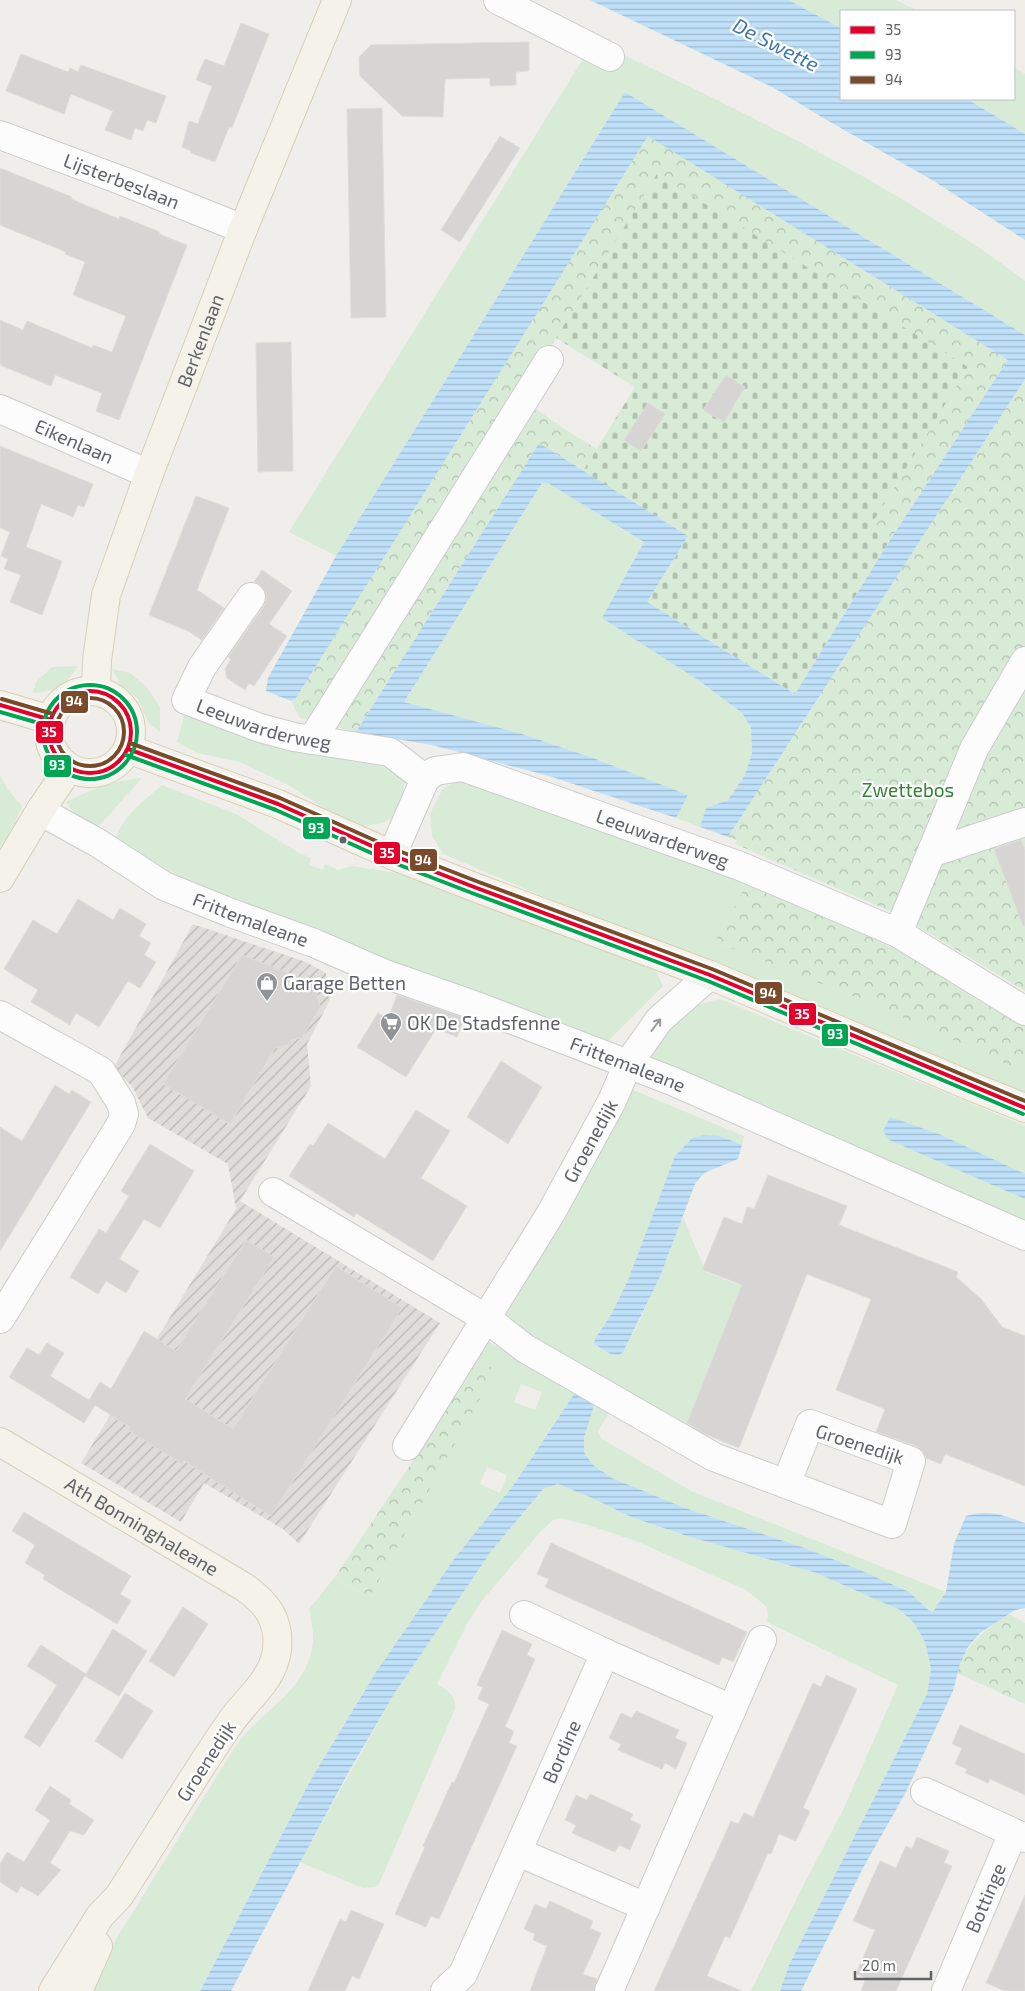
<svg xmlns="http://www.w3.org/2000/svg" width="1025" height="1991" font-family="'Exo 2',sans-serif">
	<style>
		.industrial { fill: url(#industrial-furrows) }
		.grass { fill: #d8ebd6; fill-rule: evenodd }
		.forest { fill: url(#forest-crowns) }
		.cemetery { fill: url(#cemetery-stones) }
		.water { fill: url(#water-rules) }
		.building { fill: #d6d5d3; stroke: #deddd9 }
		.lines { fill: none; stroke-linecap: round; stroke-linejoin: round }
		.minor-casing { stroke: #cbcccc; stroke-width: 30 }
		.major-casing { stroke: #d7ceb8; stroke-width: 30 }
		.minor { stroke: #fdfcfc; stroke-width: 28 }
		.major { stroke: #f4f2e9; stroke-width: 28 }
		.bus-1-casing { stroke: #fff; stroke-width: 8 }
		.bus-2-casing { stroke: #fff; stroke-width: 8 }
		.bus-3-casing { stroke: #fff; stroke-width: 8 }
		.bus-1 { stroke: #e4002b; stroke-width: 4 }
		.bus-2 { stroke: #00a651; stroke-width: 4 }
		.bus-3 { stroke: #7a4b2a; stroke-width: 4 }
		.oneway { stroke: #96999c }
		.bus-dot { fill: #5f6368; stroke: #fff; stroke-width: 2 }
		.labels { text-anchor: middle; stroke-width: 4.5; stroke-linejoin: round; paint-order: stroke }
		.street-label { font-size: 19px; fill: #5f6368; stroke: #fff }
		.park-label { font-size: 19px; fill: #348238; stroke: #fff }
		.poi-label { font-size: 19px; fill: #5f6368; stroke: #fff; text-anchor: start }
		.water-label { font-size: 20px; font-style: italic; fill: #4174aa; stroke: #fff }
		.line-badge { stroke: #fff; stroke-width: 2 }
		.badge-label { font-size: 14px; text-anchor: middle; font-weight: bold; fill: #fff }
	</style>
	<defs>
		<pattern id="industrial-furrows" width="10" height="10" patternUnits="userSpaceOnUse" patternTransform="scale(1.25)"><rect width="10" height="10" fill="#dfddda"/><path d="M-1 1l2-2M0 10L10 0M9 11l2-2" fill="none" stroke="#b8b7b5"/></pattern>
		<pattern id="forest-crowns" width="20" height="18" patternUnits="userSpaceOnUse" patternTransform="scale(1.25)"><rect width="20" height="18" fill="#d8ebd6"/><path d="M2 6a3 3 0 1 1 6 0M12 15a3 3 0 1 1 6 0" fill="none" stroke="#b2c2b1"/></pattern>
		<pattern id="cemetery-stones" width="16" height="16" patternUnits="userSpaceOnUse" patternTransform="scale(1.25)"><rect width="16" height="16" fill="#d8ebd6"/><path d="M2 7V4a2 2 0 0 1 4 0v3zM10 15v-3a2 2 0 0 1 4 0v3z" fill="#b2c2b1"/></pattern>
		<pattern id="water-rules" width="6" height="5" patternUnits="userSpaceOnUse" patternTransform="scale(1.25)"><rect width="6" height="5" fill="#bfe0f9"/><path d="M0 2.5h6" fill="none" stroke="#9eb9cd"/></pattern>
	</defs>
	<rect width="100%" height="100%" fill="#efeeea"/>
	<path class="industrial" d="M193,924l113,38 20,11 4,27 -23,44 4,42 -71,115 200,122 -141,221 -16,-15 -79,-46 -23,39 -100,-59 155,-254 -8,-45 -80,-46 -15,-30 -19,-21z"/>
	<g class="grass">
		<path d="M788,0h108l22,11h-77v17z"/>
		<path d="M594,41c102,48 204,97 301,154 44,27 89,54 130,86v54l-400,-243 -289,464 -47,-24z"/>
		<path d="M1014,67l11,7v60l-58,-35h47z"/>
		<path d="M542,483h6l97,59 53,138 44,33 9,15 1,26 -7,21 -17,25 -22,8 -6,19 -24,-9 11,-23 -94,-37 -71,-24 -118,-32z"/>
		<path d="M78,666c-15,22 -18,24 -45,27l3,-11 16,-15z"/>
		<path d="M112,669l18,4 17,14 13,20v25l-12,-10 -11,-24 -16,-13z"/>
		<path d="M185,712l86,30 85,20 38,6 10,14 -1,22 -10,13 -11,6 -20,3 -13,-3 -61,-38 -48,-23 -43,-9 -20,-11z"/>
		<path d="M0,775l8,15 14,16 -7,17 -15,25z"/>
		<path d="M142,778l-43,48c-16,3 -24,-13 -33,-24 23,-12 50,-22 76,-24z"/>
		<path d="M456,781l85,22 210,73 -36,66 152,60 158,70v23l-192,-84 -191,-73 -199,-84 -11,-18 -2,-22 12,-24z"/>
		<path d="M162,785l74,29 63,39 12,5 -2,7 14,5 2,-6 13,6 14,-4 44,7 204,75 56,23 7,15 -57,57 -13,-1 -412,-165 -67,-35c10,-27 27,-39 48,-57z"/>
		<path d="M720,999l305,127v94l-377,-159 18,-36 23,-18z"/>
		<path d="M633,1090l111,46 -2,9 -22,-9 -28,2 -17,18 -47,124 -16,33 -17,26 38,-5 26,-55 23,-64 24,57 51,20 -56,139 -78,-40 -122,-72 102,-171z"/>
		<path d="M487,1341l89,50 -61,92 -61,76 -78,113 -66,109 -110,210h-109l19,-42 125,-202c26,-37 71,-54 78,-104 1,-11 -2,-23 -4,-34l26,-32 33,21 127,-227 -19,-11zM521,1384l21,8 -7,18 -21,-8zM487,1467l20,8 -7,18 -20,-9z"/>
		<path d="M595,1402l15,9 -12,20 4,8 91,53 253,100 -14,22 -23,-22 -107,-45 -117,-39 -73,-30 -20,-14 -8,-12v-14z"/>
		<path d="M558,1484l34,14 39,19 56,19 129,37 84,37 14,13 11,19 6,27 -4,25 -138,271 -9,26h-29l51,-103 42,-80 54,-123 -131,-63 1,-5 -1,-10 -21,-17 -110,-49 -48,-16 -28,-7 -7,2 -13,12 -59,70 -13,20 -31,62c11,7 19,11 18,25l-76,175 -5,3 -11,1 -63,-26 94,-168 96,-141 53,-64z"/>
	</g>
	<g class="forest">
		<path d="M648,135l360,225 -118,180 -20,-13 98,-160 -311,-192 -101,163 -244,383 -12,-3 -9,-17 5,-3z"/>
		<path d="M1025,379v612l-126,-76 -164,-71 2,-4 -9,-3z"/>
		<path d="M533,407l33,23 31,19 -14,22 -44,-28 -183,289 -28,-7z"/>
		<path d="M751,876l71,28 203,115v53l-158,-70 -152,-60z"/>
		<path d="M476,1360l20,10 -127,228 -34,-21 98,-146z"/>
		<path d="M1009,1614l16,9v81l-68,-31c8,-29 28,-43 52,-59z"/>
	</g>
	<path class="cemetery" d="M657,174l311,193 -98,160 20,13 -95,154 -148,-92 41,-66 -105,-65 52,-84 -79,-49z"/>
	<g class="water">
		<path d="M590,0h198l53,28v71h126l58,35v106l-93,-60 -107,-61 -51,-31z"/>
		<path d="M625,92l400,243v44l-297,458 -28,-10 6,-19 22,-8 17,-25 7,-22 -1,-25 -9,-15 -44,-33 -96,-62 42,-76 -96,-59h-6l-138,219 118,32 71,24 95,37 -12,23 -127,-42 -117,-31 -76,-13 183,-289 149,93 -41,66 148,92 95,-154 118,-180 -360,-224 -352,562 -5,3 -25,-10 2,-13 68,-122z"/>
		<path d="M890,1117l49,17 86,40v25l-136,-59 -6,-9z"/>
		<path d="M704,1135l16,1 22,9 -4,14 -34,14 -9,11 -36,95 -36,73 -4,3 -8,-1 -17,-10 1,-5 17,-26 16,-33 47,-124 17,-18z"/>
		<path d="M576,1391l19,11 -11,36v14l8,12 20,14 73,30 117,39 58,23 49,22 23,21 14,-21 8,-48 12,-28c22,-7 38,-1 59,7v85l-10,2 -35,23 -12,14 -8,17 -7,27 -47,101 -43,76 -62,123h-21l9,-26 138,-271 4,-25 -6,-27 -11,-19 -14,-13 -84,-37 -129,-37 -56,-19 -39,-19 -34,-14 -15,5 -53,64 -96,141 -47,81 -116,216h-31l110,-210 66,-109 78,-113 61,-76z"/>
	</g>
	<g class="building">
		<path d="M241,23l28,11 -37,94 -3,-1 -14,35 -24,-9v-2l-9,-4 7,-26 9,3 14,-38 -16,-6 9,-21 19,7z"/>
		<path d="M529,42v29l-13,1v13l-26,1v-8l-45,1 -2,38 -41,-1 -42,-40 -1,-19 12,-12z"/>
		<path d="M21,54l47,18 2,-4 8,4 3,-7 85,31 -10,27 -9,-3 -4,11 -8,-3 -4,12 -26,-10 8,-19 -42,-17 -7,20 -58,-23z"/>
		<path d="M382,108l4,209 -35,1 -4,-209z"/>
		<path d="M500,136l20,12 -60,94 -19,-12z"/>
		<path d="M0,168l72,29 -1,2 48,20 1,-3 40,16 -1,2 28,11 -68,175 -23,-9 6,-18 -47,-18 -4,11 -51,-21v-45l23,10 4,-9 65,27 1,-3 19,7 14,-36 -53,-21 12,-33 -20,-8 1,-2 -66,-27z"/>
		<path d="M291,342l2,129 -35,1 -2,-129z"/>
		<path d="M726,375l19,12 -21,35 -21,-12z"/>
		<path d="M648,403l17,11 -24,37 -17,-11z"/>
		<path d="M0,446l93,38 -9,23 -6,-2 -5,12 -32,-13 -15,43 36,14 -20,54 -32,-13 11,-27 -17,-6 4,-10 -7,-3 9,-24 -10,-4z"/>
		<path d="M196,496l33,12 -32,82 27,18 -22,32 -14,-9 -39,-16z"/>
		<path d="M262,570l30,21 -23,33 18,12 -33,50 -5,-3 -4,7 -18,-12 -2,-9 6,-10 -3,-2 36,-51 3,-8 -2,-7 -5,-6 -6,-3z"/>
		<path d="M1021,840l4,10v76h-2l-29,-77z"/>
		<path d="M78,899l35,21 7,-12 26,16 -7,12 12,7 -7,12 12,7 -16,26 -12,-7 -29,46 -23,-14 -6,12 -39,-23 7,-12 -34,-21 29,-49 24,14z"/>
		<path d="M242,955l72,28 6,24 -18,31 -11,2 1,4 -17,4 -45,76 -67,-40z"/>
		<path d="M397,995l68,23 -8,19 -21,-8 -30,48 -49,-30 21,-34 10,6z"/>
		<path d="M501,1061l41,26 -34,57 -41,-27z"/>
		<path d="M55,1085l14,9 3,-4 19,12 -91,149v-124l22,14z"/>
		<path d="M416,1110l34,21 -29,47 46,28 -34,55 -77,-48 -2,4 -65,-41 21,-32 3,2 15,-23 57,36z"/>
		<path d="M150,1144l44,27 -34,57 -16,-9 -25,40 20,12 -13,22 -20,-12 -8,13 -28,-17 29,-48 7,4 23,-37 -8,-5z"/>
		<path d="M768,1175l79,31 -8,19 119,47 -2,5 25,22 21,28 23,9v150l-80,-32 -4,10 -15,-6 -3,-7 -7,-5 -40,-14 9,-23 -49,-19 35,-91 -64,-25 -68,174 -36,-15 -16,-10 55,-138 -38,-15 -1,-2 21,-51 18,7 5,-17 7,2z"/>
		<path d="M246,1240l28,17 -89,142 48,30 103,-163 66,42 -131,208 -87,-55 -2,3 -54,-34 2,-3 -35,-22 -11,18 -75,-46 18,-29 12,7 8,-12 17,10 -14,23 39,24 11,-18 11,7 33,-58 32,20z"/>
		<path d="M24,1512l107,64 -11,18 11,7 -14,23 -74,-45 2,-4 -20,-12 10,-18 -23,-14z"/>
		<path d="M551,1543l196,89 -14,30 -11,-5 -3,8 -174,-78 4,-8 -12,-5z"/>
		<path d="M183,1607l25,17 -34,53 -25,-16z"/>
		<path d="M113,1629l34,22 -28,45 -34,-20z"/>
		<path d="M502,1630l30,14 -5,11 8,4 -30,68 9,4 -5,12 8,3 -78,173 -8,-3 -5,11 -31,-13 30,-67 -2,-1 29,-64 2,1 35,-79 -11,-5 5,-12 -6,-2z"/>
		<path d="M41,1645l45,29 -46,73 -16,-10 33,-52 -30,-19z"/>
		<path d="M826,1675l31,14 -54,119 7,3 -14,30 -17,-7 -8,20 -3,-1 -38,85 -5,-2 -18,40 35,15h-88l77,-170 7,3 6,-11 9,4 60,-134 8,4z"/>
		<path d="M125,1693l28,18 -31,48 -27,-18z"/>
		<path d="M636,1711l43,19 -4,8 12,5 -11,26 -11,-6 -3,6 -44,-19 3,-6 -12,-6 12,-25 11,5z"/>
		<path d="M960,1725l65,29v41l-35,-16 -2,4 -11,-5 -12,-5 2,-4 -12,-5 7,-16 -10,-4z"/>
		<path d="M50,1786l21,14 -2,4 25,16 -10,15 -14,-4 -20,32 11,7 -23,26 -17,-10 -4,7 -17,-11v-18l7,-12 17,10 26,-42 -15,-10z"/>
		<path d="M590,1794l43,20 -3,6 11,5 -11,25 -11,-5 -4,7 -43,-19 4,-8 -11,-5 11,-25 11,5z"/>
		<path d="M917,1837l32,14 -5,12 8,3 -56,125h-35l5,-13 -10,-4 19,-44 -22,-9 27,-60 16,7 10,-22 6,3z"/>
		<path d="M1025,1895v96h-20l-19,-8z"/>
		<path d="M550,1901l43,20 -3,7 11,5 -18,41 14,5 -3,12h-64l17,-45 -14,-6 2,-6 -11,-5 11,-25 11,5z"/>
		<path d="M351,1910l33,14 -25,55 -7,-3 -7,15h-37l32,-72 6,3z"/>
	</g>
	<g class="lines">
		<g class="minor-casing">
			<g id="minor">
				<path d="M498,0l112,57"/>
				<path id="s1" d="M0,135l123,46 120,48"/>
				<path id="s2" d="M0,409l149,65"/>
				<path id="s3" d="M251,597l-49,70 -16,33 74,28 34,9 96,15 35,27"/>
				<path d="M312,740l237,-380"/>
				<path id="s4" d="M40,811l58,32 66,43 67,27 83,30 71,31 94,33 193,74 353,155"/>
				<path d="M931,853l94,-31"/>
				<path id="s5" d="M392,855l33,-76 10,-8 28,-4 277,99 158,67 127,78"/>
				<path d="M898,933l76,-184 51,-88"/>
				<path d="M0,1015l101,56 20,32 3,11 -3,10 -121,195"/>
				<path d="M273,1192l214,127 39,30 188,108 178,67 19,-63 -101,-37 -24,60"/>
				<path id="s6" d="M407,1446l144,-233 61,-112 16,-37 31,-44 51,-45"/>
				<path d="M524,1615l81,38 127,56"/>
				<path d="M925,1792l100,46"/>
				<path d="M518,1852l128,55"/>
				<path id="s7" d="M445,1991l18,-17 142,-321"/>
				<path d="M609,1991l153,-351"/>
				<path id="s8" d="M946,1991l67,-158"/>
			</g>
		</g>
		<g class="major-casing">
			<g id="major">
				<path id="s9" d="M96,691l1,-31 9,-65 43,-121 94,-245 94,-229"/>
				<circle cx="90" cy="732" r="41"/>
				<path d="M0,705l51,15"/>
				<path d="M128,749l150,55 114,51 82,32 236,88 260,111 55,22"/>
				<path d="M0,878l40,-67 29,-43"/>
				<path id="s10" d="M0,1442l244,145c23,16 36,33 33,63 -4,31 -31,49 -47,73 -39,56 -74,116 -111,173l-19,20 -47,75"/>
				<path d="M78,1991l20,-45"/>
			</g>
		</g>
		<use href="#minor" class="minor"/>
		<use href="#major" class="major"/>
		<g class="bus-1-casing">
			<g id="bus-1">
				<circle cx="90" cy="732" r="41"/>
				<path d="M0,705l51,15"/>
				<path d="M128,749l150,55 114,51 82,32 236,88 315,133"/>
			</g>
		</g>
		<g class="bus-2-casing">
			<g id="bus-2">
				<circle cx="90" cy="732" r="47"/>
				<path d="M0,712l49,14"/>
				<path d="M126,755l150,55 113,51 83,32 236,88 315,133"/>
			</g>
		</g>
		<g class="bus-3-casing">
			<g id="bus-3">
				<circle cx="90" cy="732" r="34"/>
				<path d="M2,699l51,15"/>
				<path d="M130,743l150,55 114,51 82,32 236,88 313,132"/>
			</g>
		</g>
		<use href="#bus-1" class="bus-1"/>
		<use href="#bus-2" class="bus-2"/>
		<use href="#bus-3" class="bus-3"/>
	</g>
	<defs><path id="oneway-shaft" d="M-6 0H5M1.5-3L5.5 0L1.5 3" fill="none" stroke-width="1.6" stroke-linecap="round" stroke-linejoin="round" transform="scale(1.25)"/></defs>
	<use class="oneway" href="#oneway-shaft" transform="translate(656 1025) rotate(-53)"/>
	<defs>
		<g id="shop-pin" transform="scale(1.125)"><path d="M0 17L-7.5 6A9.5 9.5 0 1 1 7.5 6Z" fill="#919496" stroke="#fff"/><path d="M-5-2.5h2.3a2.7 3.5 0 0 1 5.4 0H5L5.5 6h-11ZM-1.5-2.5h3a1.5 2.3 0 0 0-3 0Z" fill="#fff"/></g>
		<g id="supermarket-pin" transform="scale(1.125)"><path d="M0 17L-7.5 6A9.5 9.5 0 1 1 7.5 6Z" fill="#919496" stroke="#fff"/><path d="M-6-5.5h2.5l.6 2H6L4.5 2H-2.5L-4.4-4H-6ZM-1.5 3.2a1.3 1.3 0 1 0 .1 0ZM3 3.2a1.3 1.3 0 1 0 .1 0Z" fill="#fff"/></g>
	</defs>
	<g fill-rule="evenodd">
		<use href="#shop-pin" x="267" y="983"/>
		<use href="#supermarket-pin" x="391" y="1023"/>
	</g>
	<circle class="bus-dot" cx="343" cy="840" r="4.5"/>
	<g class="labels">
		<g class="street-label">
			<text dy="7" stroke="none"><textPath href="#s1" startOffset="130">Lijsterbeslaan</textPath></text>
			<text dy="7" stroke="none"><textPath href="#s9" startOffset="368">Berkenlaan</textPath></text>
			<text dy="7" stroke="none"><textPath href="#s2" startOffset="81">Eikenlaan</textPath></text>
			<text dy="7" stroke="none"><textPath href="#s3" startOffset="204">Leeuwarderweg</textPath></text>
			<text dy="7" stroke="none"><textPath href="#s5" startOffset="336">Leeuwarderweg</textPath></text>
			<text dy="7" stroke="none"><textPath href="#s4" startOffset="238">Frittemaleane</textPath></text>
			<text dy="7" stroke="none"><textPath href="#s4" startOffset="642">Frittemaleane</textPath></text>
			<text dy="7" stroke="none"><textPath href="#s6" startOffset="356">Groenedijk</textPath></text>
			<text transform="translate(860 1444) rotate(18)" y="7">Groenedijk</text>
			<text dy="7" stroke="none"><textPath href="#s10" startOffset="165">Ath Bonninghaleane</textPath></text>
			<text dy="7" stroke="none"><textPath href="#s7" startOffset="268">Bordine</textPath></text>
			<text transform="translate(206 1761) rotate(-57)" y="7">Groenedijk</text>
			<text dy="7" stroke="none"><textPath href="#s8" startOffset="101">Bottinge</textPath></text>
		</g>
		<g class="park-label">
			<text x="908" y="797">Zwettebos</text>
		</g>
		<g class="poi-label">
			<text x="283" y="990">Garage Betten</text>
			<text x="407" y="1030">OK De Stadsfenne</text>
		</g>
		<g class="water-label">
			<text transform="translate(776 45) rotate(27)" y="7">De Swette</text>
		</g>
	</g>
	<g class="line-badge">
		<rect x="60" y="690" width="29" height="24" rx="5" fill="#7a4b2a"/>
		<rect x="35" y="720" width="29" height="24" rx="5" fill="#e4002b"/>
		<rect x="43" y="754" width="29" height="24" rx="5" fill="#00a651"/>
		<rect x="302" y="816" width="29" height="24" rx="5" fill="#00a651"/>
		<rect x="373" y="841" width="28" height="24" rx="5" fill="#e4002b"/>
		<rect x="409" y="848" width="29" height="24" rx="5" fill="#7a4b2a"/>
		<rect x="754" y="981" width="29" height="24" rx="5" fill="#7a4b2a"/>
		<rect x="788" y="1002" width="29" height="24" rx="5" fill="#e4002b"/>
		<rect x="821" y="1023" width="28" height="24" rx="5" fill="#00a651"/>
	</g>
	<g class="badge-label">
		<text x="74" y="706">94</text>
		<text x="49" y="737">35</text>
		<text x="57" y="770">93</text>
		<text x="316" y="833">93</text>
		<text x="387" y="858">35</text>
		<text x="423" y="865">94</text>
		<text x="768" y="998">94</text>
		<text x="802" y="1019">35</text>
		<text x="835" y="1039">93</text>
	</g>
	<rect x="840" y="10" width="175" height="90" fill="#ffffff" stroke="#bfc1c3"/>
	<rect x="850" y="26" width="25" height="8" fill="#e4002b" stroke="#bfc1c3"/>
	<text x="885" y="35" font-size="15" fill="#5f6368">35</text>
	<rect x="850" y="51" width="25" height="8" fill="#00a651" stroke="#bfc1c3"/>
	<text x="885" y="60" font-size="15" fill="#5f6368">93</text>
	<rect x="850" y="76" width="25" height="8" fill="#7a4b2a" stroke="#bfc1c3"/>
	<text x="885" y="85" font-size="15" fill="#5f6368">94</text>
	<path d="M855 1971v8h76v-8" fill="none" stroke="#5f6368" stroke-width="2.5"/>
	<text x="862" y="1971" font-size="15" fill="#5f6368" stroke="#ffffff" stroke-width="4" paint-order="stroke">20 m</text>
</svg>
